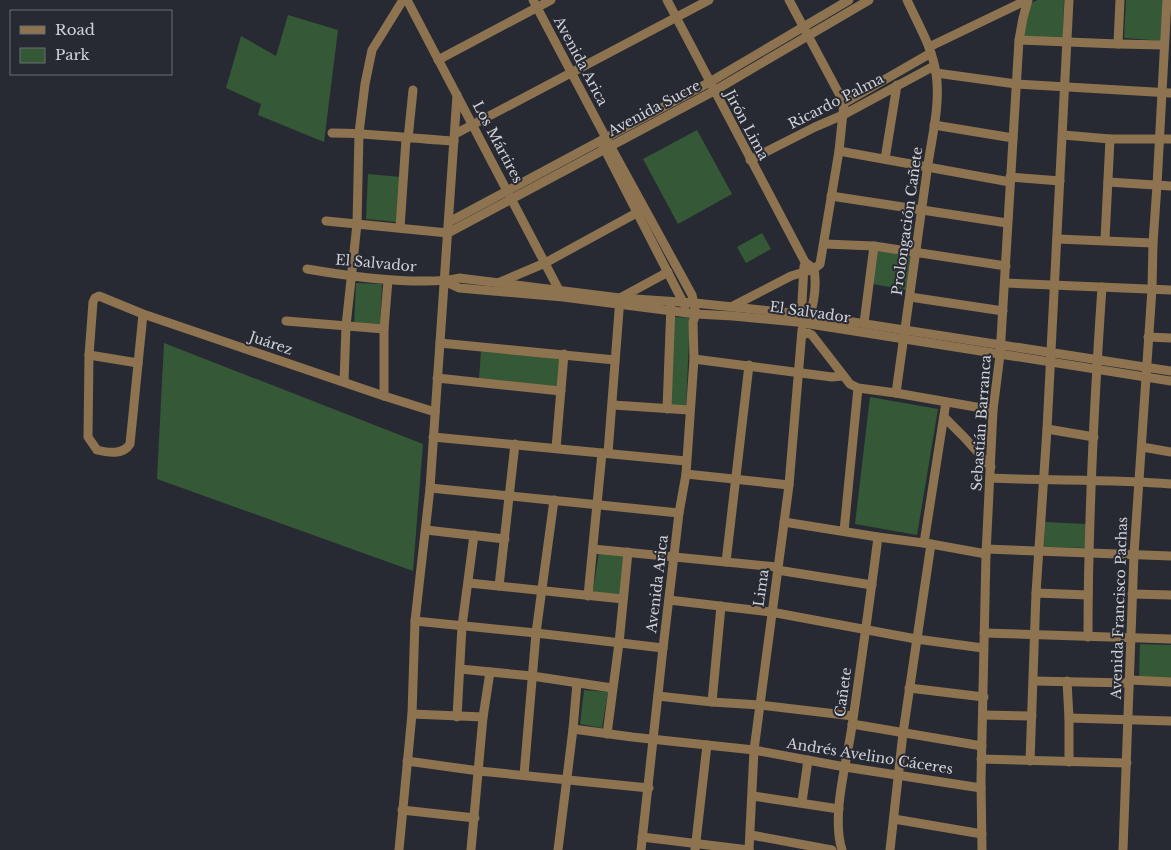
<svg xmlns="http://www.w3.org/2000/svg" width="1171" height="850" font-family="'Libre Baskerville',serif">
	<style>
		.green { fill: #355836 }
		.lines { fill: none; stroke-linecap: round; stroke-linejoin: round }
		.minor { stroke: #8d734f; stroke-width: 9 }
		.labels { text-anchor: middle; stroke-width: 4; stroke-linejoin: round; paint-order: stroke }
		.street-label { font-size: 14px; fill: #d0d2d8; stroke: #282a33 }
	</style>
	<rect width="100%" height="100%" fill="#282a33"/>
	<g class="green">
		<path d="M1038,0h26l-1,38 -40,-1 4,-23 4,-11z"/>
		<path d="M1126,0h40l-2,41 -40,-3z"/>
		<path d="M288,15l50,15 -14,112 -66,-27 3,-11 -35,-16 15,-52 35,20z"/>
		<path d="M697,130l35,64 -54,30 -35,-65z"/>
		<path d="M368,174l33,3 -3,43 -2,2 -30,-3z"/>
		<path d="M762,233l9,16 -25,14 -9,-16z"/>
		<path d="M877,250l34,5 -5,35 -33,-6z"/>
		<path d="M356,283l26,1 -2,43 -26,-2z"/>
		<path d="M673,317l17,1 -4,89 -16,-1z"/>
		<path d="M164,343l259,101 -10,127 -256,-92z"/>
		<path d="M481,351l80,7 -2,29 -80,-8z"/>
		<path d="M870,397l68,12 -21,126 -62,-11z"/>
		<path d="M1045,522l41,2v24l-42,-1z"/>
		<path d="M599,552l26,2 -5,42 -25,-3 -2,-2z"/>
		<path d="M1140,644l31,1v35l-32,-1z"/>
		<path d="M584,690l24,2 -6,36 -22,-4z"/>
	</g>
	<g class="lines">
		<g class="minor">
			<path d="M407,0l153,292"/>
			<path d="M533,0l73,138 86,157 4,19 -3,8 1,37 -8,115 -7,39 -16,135 -22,202"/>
			<path d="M667,0l138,262 9,7c3,17 0,34 -5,50"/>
			<path d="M789,0l55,103"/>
			<path d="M1019,40l99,4 46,1"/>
			<path d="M1118,44l2,-44"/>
			<path d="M929,47l98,-47"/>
			<path d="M438,60l113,-60"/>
			<path d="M936,73l80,11 155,9"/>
			<path d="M844,103l87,-50"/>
			<path d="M934,125l79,13"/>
			<path d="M332,133c41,0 81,6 122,8"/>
			<path d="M455,134l254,-134"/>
			<path d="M1063,135l47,4h61"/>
			<path d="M408,139l5,-49"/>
			<path d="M603,146l82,160"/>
			<path d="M839,151l171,31"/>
			<path d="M885,159l12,-74"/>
			<path d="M750,160l65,-33 28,-12 91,-49"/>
			<path d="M1010,177l50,4"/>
			<path d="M1108,182l63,4"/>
			<path d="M831,196l176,27"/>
			<path d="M326,221l122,12 266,-142 155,-91"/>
			<path d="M449,222l261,-140 139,-82"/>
			<path d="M400,228l6,-89"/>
			<path d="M1057,239l96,4"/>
			<path d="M1105,239l5,-100"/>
			<path d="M825,244l49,2 132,20"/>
			<path d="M307,269c35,6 69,11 105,12 16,0 31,1 47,-3l161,20 75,5 106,11 370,57"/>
			<path d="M444,281l15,7 104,9 133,17 37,2 64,6 374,59"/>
			<path d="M498,283l47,-20 97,-53"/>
			<path d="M1005,283l166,7"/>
			<path d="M910,297l93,14"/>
			<path d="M731,307l60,-31 23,-7 6,-5 19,-113 5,-48"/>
			<path d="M143,314l-13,130c-7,11 -21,9 -33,6l-9,-13 1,-82 4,-53 2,-4 4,-2 44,18 241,82 51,16"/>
			<path d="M800,318l2,-16 2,-36"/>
			<path d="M286,321l98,8"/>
			<path d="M864,323l10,-77"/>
			<path d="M802,335l6,-2 4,2 38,49 8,4 38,5 97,17"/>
			<path d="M1148,337l23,1"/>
			<path d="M440,343l175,17"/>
			<path d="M89,355l49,8"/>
			<path d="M694,359l138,18 11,-1"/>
			<path d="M437,378l124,13"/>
			<path d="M344,382l2,-56 11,-102 2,-91 6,-49 7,-34 31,-50"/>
			<path d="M896,393c11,-74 21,-148 31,-222 4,-31 14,-66 9,-98 -4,-26 -18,-49 -29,-73"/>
			<path d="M384,396v-67l4,-49"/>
			<path d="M613,405l76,5"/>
			<path d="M667,409l4,-105"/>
			<path d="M944,417l20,20 27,30"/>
			<path d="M1047,429l47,8"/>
			<path d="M433,437l253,24"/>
			<path d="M1142,447l29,5"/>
			<path d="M556,448l8,-94"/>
			<path d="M608,453l12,-155 48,-26"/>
			<path d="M686,474l103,11"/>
			<path d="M990,478c60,3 121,1 181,6"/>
			<path d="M430,488l249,25"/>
			<path d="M784,522l94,15 53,7 55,10"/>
			<path d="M426,530l79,9"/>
			<path d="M844,531l14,-143"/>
			<path d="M924,543l22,-141"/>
			<path d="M593,549l184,18"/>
			<path d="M986,549l185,7"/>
			<path d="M726,562l23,-197"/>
			<path d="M777,570l95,15"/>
			<path d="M469,583l154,16"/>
			<path d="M499,586l16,-142"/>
			<path d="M1036,593l52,2"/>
			<path d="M1132,594l39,1"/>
			<path d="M588,596l14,-143"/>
			<path d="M669,600l102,12 145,27 67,9"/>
			<path d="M415,621l121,12 127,15"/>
			<path d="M984,633l187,6"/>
			<path d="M1088,637c0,-117 6,-233 14,-350"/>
			<path d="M460,669l72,7 80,12"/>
			<path d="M1130,680l41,2"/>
			<path d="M1034,681l95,2"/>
			<path d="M1067,681l2,37v44"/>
			<path d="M909,688l75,9"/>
			<path d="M658,696l54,6 48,3 93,11"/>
			<path d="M712,702l9,-96"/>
			<path d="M412,714l71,3"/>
			<path d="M983,715l49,1"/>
			<path d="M457,717l5,-91 12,-91"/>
			<path d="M1069,718l102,3"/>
			<path d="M852,724l130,22"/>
			<path d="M573,729l59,8 122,13 91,17 136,21"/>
			<path d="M607,734l12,-91 9,-91"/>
			<path d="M981,759l146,4"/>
			<path d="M407,761l72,10 170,17"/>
			<path d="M1030,761l6,-168 11,-164 22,-429"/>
			<path d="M524,775l12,-142 18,-133"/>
			<path d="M753,796l86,13"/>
			<path d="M802,802l6,-42"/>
			<path d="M402,810l73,8"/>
			<path d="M894,819l88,15"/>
			<path d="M751,835l81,15"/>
			<path d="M642,837l107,13"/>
			<path d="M399,850l13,-136 3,-93 15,-133 27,-393"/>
			<path d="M471,850l12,-133 7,-45"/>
			<path d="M558,850l15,-121 4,-46"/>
			<path d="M695,850l12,-105"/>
			<path d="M749,850l5,-100 35,-265 13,-155"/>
			<path d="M842,850c-11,-35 5,-88 10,-124 9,-63 18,-126 26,-189"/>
			<path d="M890,850l13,-117 28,-189"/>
			<path d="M982,850l-1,-69 5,-227 7,-144 7,-55 19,-315 4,-22 5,-18"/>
			<path d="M1123,850l11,-296 18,-265 1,-46 4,-58 10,-185"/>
		</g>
	</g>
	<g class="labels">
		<g class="street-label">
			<text transform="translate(581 61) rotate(62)" y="5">Avenida Arica</text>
			<text transform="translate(836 101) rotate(-27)" y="5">Ricardo Palma</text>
			<text transform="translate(654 108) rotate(-28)" y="5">Avenida Sucre</text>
			<text transform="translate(747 125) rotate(62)" y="5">Jirón Lima</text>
			<text transform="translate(498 142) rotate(62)" y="5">Los Mártires</text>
			<text transform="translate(907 221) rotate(-82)" y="5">Prolongación Cañete</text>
			<text transform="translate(376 263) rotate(5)" y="5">El Salvador</text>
			<text transform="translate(810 312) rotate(8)" y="5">El Salvador</text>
			<text transform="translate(271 343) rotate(19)" y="5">Juárez</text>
			<text transform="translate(981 423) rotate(-86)" y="5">Sebastián Barranca</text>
			<text transform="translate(657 584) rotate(-83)" y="5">Avenida Arica</text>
			<text transform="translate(761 588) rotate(-82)" y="5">Lima</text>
			<text transform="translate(1119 608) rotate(-88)" y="5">Avenida Francisco Pachas</text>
			<text transform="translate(843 692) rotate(-82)" y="5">Cañete</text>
			<text transform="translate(870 756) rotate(9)" y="5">Andrés Avelino Cáceres</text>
		</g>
	</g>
	<rect x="10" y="10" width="162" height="65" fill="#282a33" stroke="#6b6d75"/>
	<rect x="20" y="26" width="25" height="8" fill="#8d734f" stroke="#6b6d75"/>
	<text x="55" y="35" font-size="15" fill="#d0d2d8">Road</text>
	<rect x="20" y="48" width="25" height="15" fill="#355836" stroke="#6b6d75"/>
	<text x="55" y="60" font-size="15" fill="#d0d2d8">Park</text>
</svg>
